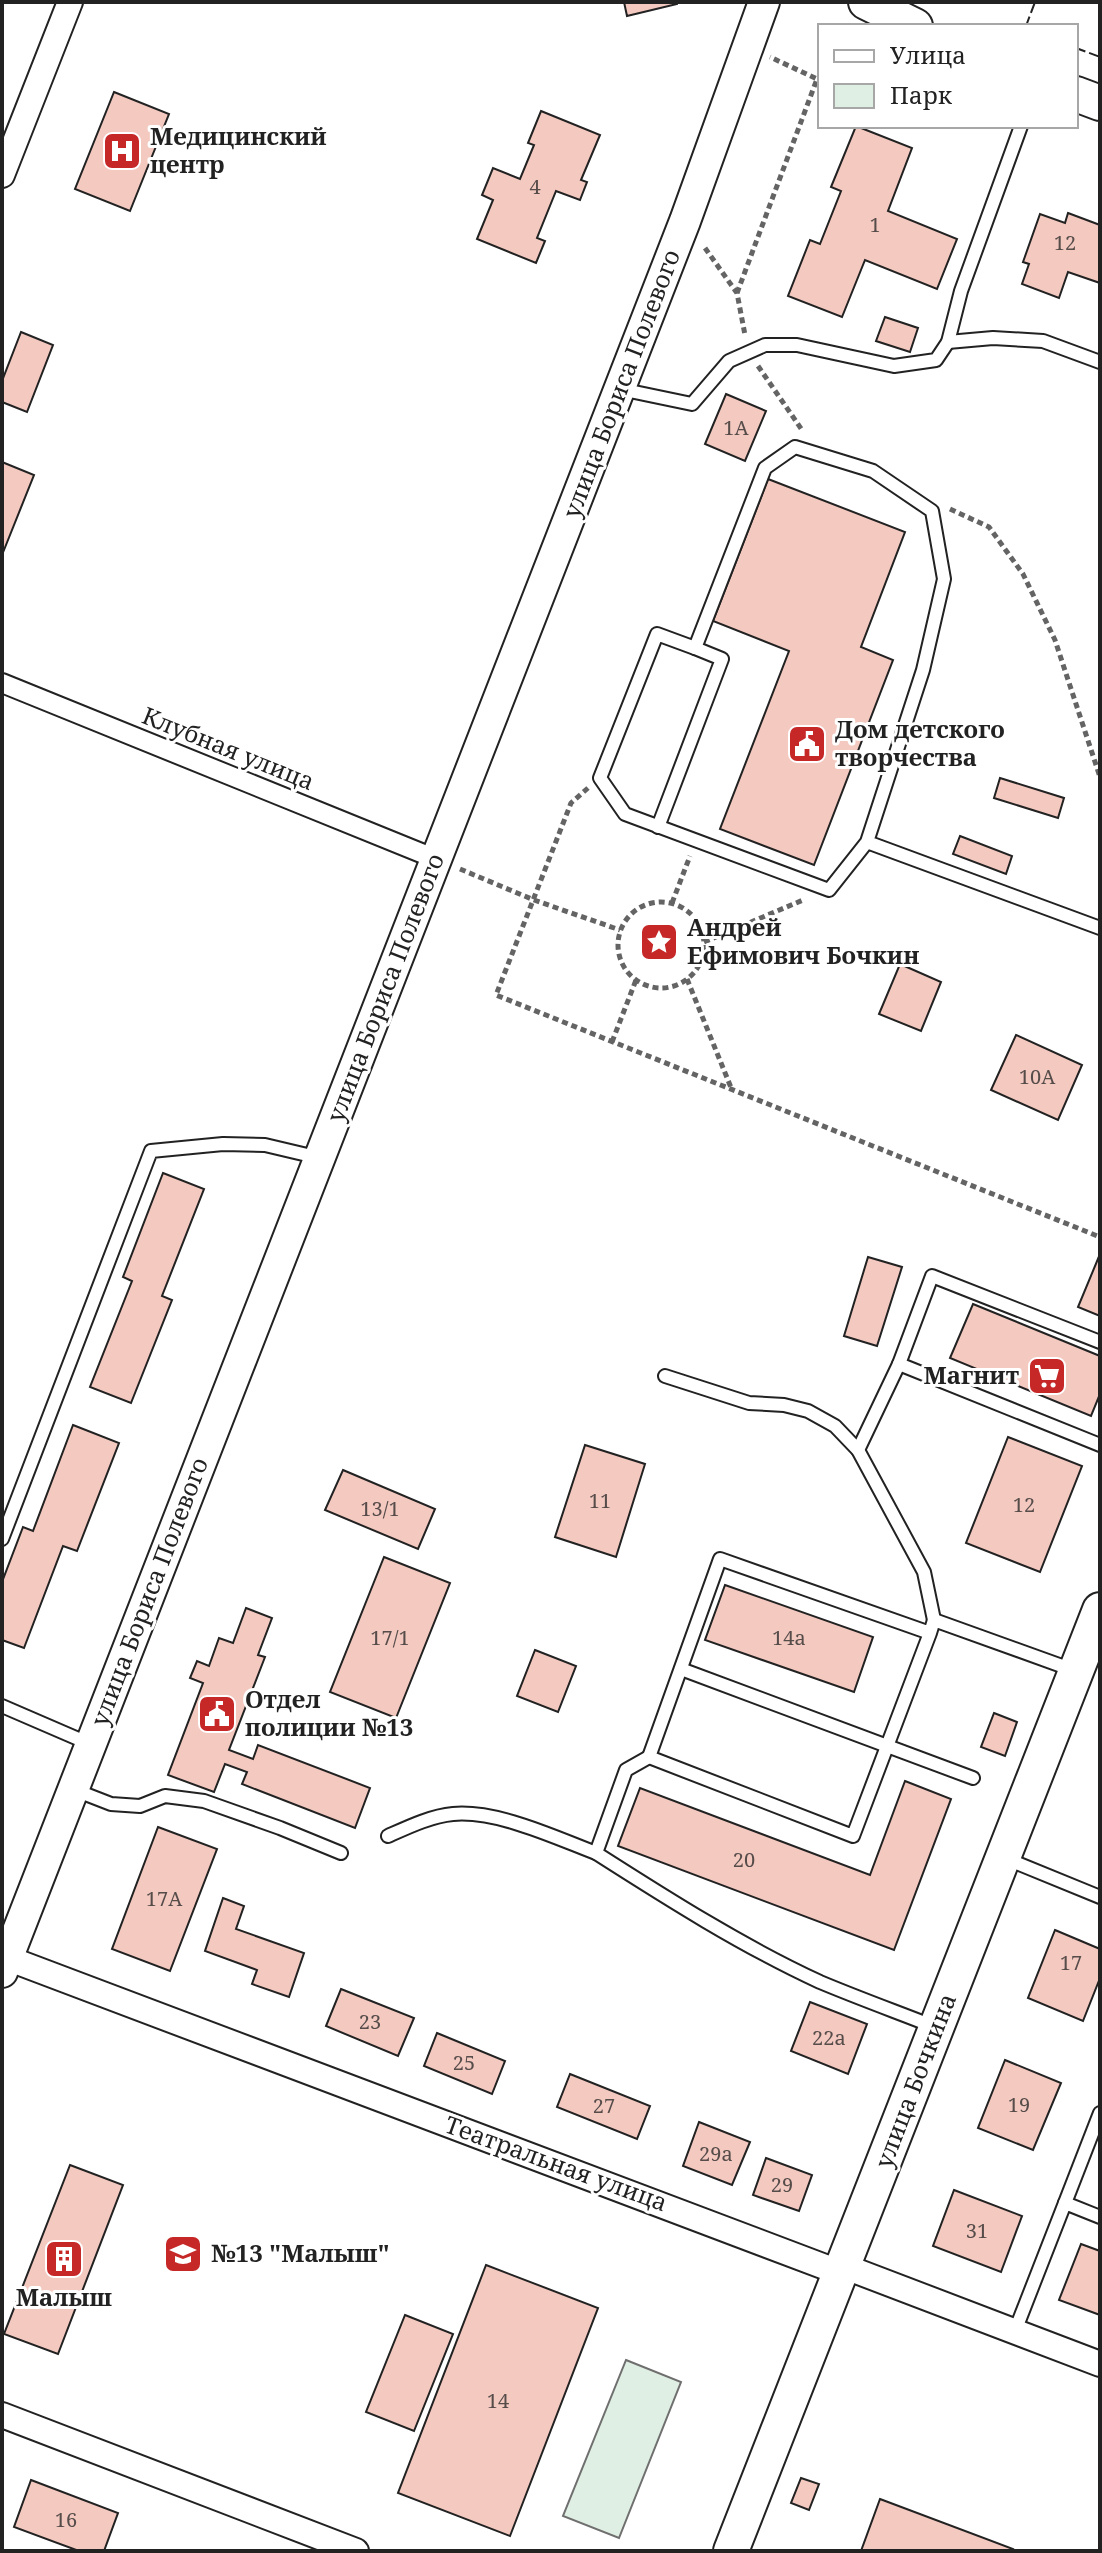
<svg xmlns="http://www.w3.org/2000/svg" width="1102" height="2553" font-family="'Noto Serif',serif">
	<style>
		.park { fill: #e0efe3; stroke: #6f6f6f; stroke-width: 2 }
		.building { fill: #f3c9c0; stroke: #222; stroke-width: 2 }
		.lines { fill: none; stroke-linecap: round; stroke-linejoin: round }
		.service-casing { stroke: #222; stroke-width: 16 }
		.pedestrian-casing { stroke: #222; stroke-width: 22 }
		.minor-casing { stroke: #222; stroke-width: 28 }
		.tertiary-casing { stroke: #222; stroke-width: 34 }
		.secondary-casing { stroke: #222; stroke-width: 38 }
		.path { stroke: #646464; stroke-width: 5; stroke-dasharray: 6 4; stroke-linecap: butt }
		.service { stroke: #fff; stroke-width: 12 }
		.pedestrian { stroke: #fff; stroke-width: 18 }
		.minor { stroke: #fff; stroke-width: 24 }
		.tertiary { stroke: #fff; stroke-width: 30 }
		.secondary { stroke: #fff; stroke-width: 34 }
		.fence { stroke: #222; stroke-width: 2; stroke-dasharray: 10 4; stroke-linecap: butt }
		.labels { text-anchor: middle; stroke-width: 6; stroke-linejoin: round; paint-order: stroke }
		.number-label { font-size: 20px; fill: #564c4a }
		.poi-label { font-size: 24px; font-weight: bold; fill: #222; stroke: #fff; text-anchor: start }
		.street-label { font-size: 24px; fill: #222; stroke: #fff }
	</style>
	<rect width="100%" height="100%" fill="#fff"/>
	<path class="park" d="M626,2360l55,22 -62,156 -56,-22z"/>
	<g class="building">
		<path d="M624,2h53v2l-50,12z"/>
		<path d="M114,92l55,22 -39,97 -55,-22z"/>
		<path d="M541,111l59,24 -19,45 6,2 -7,18 -24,-9 -19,47 8,3 -9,22 -59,-24 16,-39 -11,-5 11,-27 27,11 14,-34 -6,-2z"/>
		<path d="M856,126l56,22 -24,63 69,28 -20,50 -72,-29 -23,57 -54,-21 22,-56 10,4 21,-53 -10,-4z"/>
		<path d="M1068,213l32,12v58l-32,-11 -9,26 -37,-14 7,-20 -6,-2 17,-48 25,9z"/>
		<path d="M885,317l33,11 -8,24 -34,-11z"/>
		<path d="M21,332l32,13 -26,67 -25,-10v-21z"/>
		<path d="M726,394l40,17 -21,50 -40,-17z"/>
		<path d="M2,462l32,13 -32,80z"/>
		<path d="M768,479l137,53 -44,115 32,13 -79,205 -94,-36 69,-178 -76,-30z"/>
		<path d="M1000,778l64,20 -6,20 -64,-20z"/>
		<path d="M960,836l52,20 -6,18 -53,-20z"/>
		<path d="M900,964l41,18 -20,49 -42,-17z"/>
		<path d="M1016,1035l66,30 -24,55 -67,-30z"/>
		<path d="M163,1173l41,16 -42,107 10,4 -41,103 -41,-16 42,-106 -9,-4z"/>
		<path d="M1100,1254v62l-22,-9z"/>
		<path d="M868,1257l34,10 -25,79 -33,-10z"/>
		<path d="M973,1304l127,52v38l-9,22 -141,-58z"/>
		<path d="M73,1425l46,18 -42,108 -14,-5 -39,102 -22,-8v-58l21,-55 10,4z"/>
		<path d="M1008,1437l74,29 -42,106 -74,-29z"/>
		<path d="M585,1445l60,19 -29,93 -61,-20z"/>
		<path d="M343,1470l92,39 -17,40 -93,-39z"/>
		<path d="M384,1557l66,26 -54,135 -66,-26z"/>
		<path d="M725,1585l148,52 -19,55 -149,-52z"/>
		<path d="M246,1608l26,10 -14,37 7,2 -36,93 24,9 5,-14 112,43 -15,40 -113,-44 5,-12 -22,-8 -11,28 -46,-17 35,-92 -13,-5 7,-17 12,5 10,-28 14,5z"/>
		<path d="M535,1650l41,16 -18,46 -41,-16z"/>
		<path d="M994,1713l23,9 -12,34 -24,-9z"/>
		<path d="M905,1781l46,18 -57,151 -276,-104 22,-58 230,87z"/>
		<path d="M158,1827l59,22 -47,122 -58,-22z"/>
		<path d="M223,1898l21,8 -8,23 68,24 -15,44 -37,-13 5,-14 -52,-19z"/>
		<path d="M1055,1930l45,19v29l-17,43 -55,-23z"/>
		<path d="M341,1989l73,29 -16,38 -72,-30z"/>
		<path d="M810,2002l57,22 -19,50 -57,-23z"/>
		<path d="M437,2033l68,28 -13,33 -68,-28z"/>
		<path d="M1005,2060l56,23 -28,67 -55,-22z"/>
		<path d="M570,2074l80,32 -13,33 -80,-32z"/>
		<path d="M699,2122l51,20 -18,43 -49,-19z"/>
		<path d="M766,2158l46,17 -13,36 -46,-16z"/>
		<path d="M70,2165l53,20 -65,169 -54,-20z"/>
		<path d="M954,2190l68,26 -21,56 -68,-26z"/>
		<path d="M1081,2244l19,7v64l-41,-15z"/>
		<path d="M486,2265l112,43 -88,228 -112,-43z"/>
		<path d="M405,2315l48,19 -39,97 -48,-19z"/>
		<path d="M801,2478l18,6 -10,26 -18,-7z"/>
		<path d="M31,2480l87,33 -14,38h-25l-65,-24z"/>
		<path d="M880,2499l133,50 -1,2h-151z"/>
	</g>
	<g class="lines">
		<g class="service-casing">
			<g id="service">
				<path d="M948,342l45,-4 50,3 57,21"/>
				<path d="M620,389l72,15 37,-43 36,-16h32l97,21 42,-6 12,-18 13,-51 60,-165"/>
				<path d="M658,827l64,-168 -27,-11"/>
				<path d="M867,842l56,-172 21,-91 -12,-68 -59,-40 -78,-24 -30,21 -70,180 -38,-14 -57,144 25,36 204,76 38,-48 233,86"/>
				<path d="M1100,1342l-168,-66 -33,88 201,81"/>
				<path d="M665,1376l84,27 35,2 24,6 27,15 23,24 66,122 10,48"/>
				<path d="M858,1450l41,-86"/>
				<path d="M2,1539l149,-388 72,-7 42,1 55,13"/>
				<path d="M930,1633l-210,-74 -71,198 204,79 77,-203 4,-13 139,50"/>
				<path d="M681,1669l292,109"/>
				<path d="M2,1706l88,38"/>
				<path d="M649,1757l-23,13 -30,83c72,46 146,93 224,129 38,16 77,30 115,45"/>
				<path d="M75,1790l36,14 29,2 25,-10 39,5 76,27 61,25"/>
				<path d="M388,1836c20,-9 43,-20 65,-22 44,-4 101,23 143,39"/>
				<path d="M1007,1859l93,38"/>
				<path d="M1065,2203l35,-90"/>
				<path d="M1015,2331l50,-128 35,14"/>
			</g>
		</g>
		<g class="pedestrian-casing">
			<path id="pedestrian" d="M2,683l434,176"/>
		</g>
		<g class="minor-casing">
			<g id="minor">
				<path d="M2,175l68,-173"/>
				<path d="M7,1958c278,106 557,208 834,315l2,-7 257,98"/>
				<path d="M2,2415l354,136"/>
			</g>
		</g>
		<g class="tertiary-casing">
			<path id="tertiary" d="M2,1972l683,-1751 79,-219"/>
		</g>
		<g class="secondary-casing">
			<g id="secondary">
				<path d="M866,2l49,24"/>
				<path d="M1076,94l24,9"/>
				<path d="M731,2551l369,-941"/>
			</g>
		</g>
		<g class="path">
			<path d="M705,248l32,45 8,42"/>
			<path d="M737,293l80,-214 -47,-22"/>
			<path d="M758,366l44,64"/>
			<path d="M950,509l39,18 34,47 32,66 45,137"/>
			<path d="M588,788l-17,15 -75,192 604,242"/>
			<path d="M460,869l74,31 86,30"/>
			<circle cx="661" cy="945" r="43"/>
			<path d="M672,903l18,-47"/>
			<path d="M704,942l99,-42"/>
			<path d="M687,979l45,111"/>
			<path d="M612,1042l24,-62"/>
		</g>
		<use href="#service" class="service"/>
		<use href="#pedestrian" class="pedestrian"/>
		<use href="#minor" class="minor"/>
		<use href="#tertiary" class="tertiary"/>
		<use href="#secondary" class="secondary"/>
		<g class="fence">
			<path d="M1026,26l9,-24"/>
			<path d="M1076,48l24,9"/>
		</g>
	</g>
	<defs>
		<g id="hospital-square" transform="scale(2)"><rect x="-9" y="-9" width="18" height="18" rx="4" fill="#c62828" stroke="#fff"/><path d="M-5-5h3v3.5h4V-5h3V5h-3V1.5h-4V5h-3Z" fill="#fff"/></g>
		<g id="civic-square" transform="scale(2)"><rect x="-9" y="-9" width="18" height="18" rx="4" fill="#c62828" stroke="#fff"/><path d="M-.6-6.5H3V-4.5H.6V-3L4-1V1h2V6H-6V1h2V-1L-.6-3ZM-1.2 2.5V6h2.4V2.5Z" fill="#fff"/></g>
		<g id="sight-square" transform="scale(2)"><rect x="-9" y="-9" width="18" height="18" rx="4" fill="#c62828" stroke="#fff"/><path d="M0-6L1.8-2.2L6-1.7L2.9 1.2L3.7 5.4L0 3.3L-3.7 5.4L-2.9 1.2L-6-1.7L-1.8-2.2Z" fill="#fff"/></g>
		<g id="supermarket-square" transform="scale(2)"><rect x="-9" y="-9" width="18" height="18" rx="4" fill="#c62828" stroke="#fff"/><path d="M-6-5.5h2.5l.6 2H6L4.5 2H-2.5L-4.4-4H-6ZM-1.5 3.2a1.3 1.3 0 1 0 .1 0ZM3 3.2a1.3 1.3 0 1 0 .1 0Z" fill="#fff"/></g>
		<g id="school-square" transform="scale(2)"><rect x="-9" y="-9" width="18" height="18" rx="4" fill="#c62828" stroke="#fff"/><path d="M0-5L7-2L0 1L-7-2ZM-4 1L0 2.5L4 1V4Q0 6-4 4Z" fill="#fff"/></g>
		<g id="building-square" transform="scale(2)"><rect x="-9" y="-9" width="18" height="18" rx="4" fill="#c62828" stroke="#fff"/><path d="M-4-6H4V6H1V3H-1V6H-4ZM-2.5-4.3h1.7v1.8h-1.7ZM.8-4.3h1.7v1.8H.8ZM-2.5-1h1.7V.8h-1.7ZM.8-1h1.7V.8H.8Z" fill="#fff"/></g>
	</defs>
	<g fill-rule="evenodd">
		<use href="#hospital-square" x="122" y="151"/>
		<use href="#civic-square" x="807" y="744"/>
		<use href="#sight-square" x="659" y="942"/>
		<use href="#supermarket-square" x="1047" y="1376"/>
		<use href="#civic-square" x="217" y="1714"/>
		<use href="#school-square" x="183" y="2254"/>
		<use href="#building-square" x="64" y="2259"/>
	</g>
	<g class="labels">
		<g class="number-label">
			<text x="535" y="194">4</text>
			<text x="875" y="232">1</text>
			<text x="1065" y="250">12</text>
			<text x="736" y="435">1А</text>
			<text x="1037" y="1084">10А</text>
			<text x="600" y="1508">11</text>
			<text x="1024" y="1512">12</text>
			<text x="380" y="1516">13/1</text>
			<text x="390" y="1645">17/1</text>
			<text x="789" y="1645">14а</text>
			<text x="744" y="1867">20</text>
			<text x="164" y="1906">17А</text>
			<text x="1071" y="1970">17</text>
			<text x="370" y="2029">23</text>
			<text x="829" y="2045">22а</text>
			<text x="464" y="2070">25</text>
			<text x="1019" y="2112">19</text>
			<text x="604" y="2113">27</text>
			<text x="716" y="2161">29а</text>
			<text x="782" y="2192">29</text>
			<text x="977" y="2238">31</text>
			<text x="498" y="2408">14</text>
			<text x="66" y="2527">16</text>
		</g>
		<g class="poi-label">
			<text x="150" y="145">Медицинский<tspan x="150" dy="28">центр</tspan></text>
			<text x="835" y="738">Дом детского<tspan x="835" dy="28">творчества</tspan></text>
			<text x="687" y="936">Андрей<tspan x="687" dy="28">Ефимович Бочкин</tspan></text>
			<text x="1019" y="1384" text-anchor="end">Магнит</text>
			<text x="245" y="1708">Отдел<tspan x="245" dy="28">полиции №13</tspan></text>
			<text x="211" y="2262">№13 "Малыш"</text>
			<text x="64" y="2306" text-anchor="middle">Малыш</text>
		</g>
		<g class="street-label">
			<text transform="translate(622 384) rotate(-69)" y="8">улица Бориса Полевого</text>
			<text transform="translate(228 749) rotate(22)" y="8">Клубная улица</text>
			<text transform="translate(386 988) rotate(-69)" y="8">улица Бориса Полевого</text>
			<text transform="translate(150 1592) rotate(-69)" y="8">улица Бориса Полевого</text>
			<text transform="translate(916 2081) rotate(-69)" y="8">улица Бочкина</text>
			<text transform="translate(556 2164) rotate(20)" y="8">Театральная улица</text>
		</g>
	</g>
	<rect width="1102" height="2553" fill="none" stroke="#222222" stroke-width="8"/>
	<rect x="818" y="24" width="260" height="104" fill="#ffffff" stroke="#a7a7a7" stroke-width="2"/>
	<rect x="834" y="50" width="40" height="12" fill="#ffffff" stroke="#a7a7a7" stroke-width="2"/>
	<text x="890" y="64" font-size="24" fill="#222222">Улица</text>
	<rect x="834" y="84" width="40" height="24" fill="#e0efe3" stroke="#a7a7a7" stroke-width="2"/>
	<text x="890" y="104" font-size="24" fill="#222222">Парк</text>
</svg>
